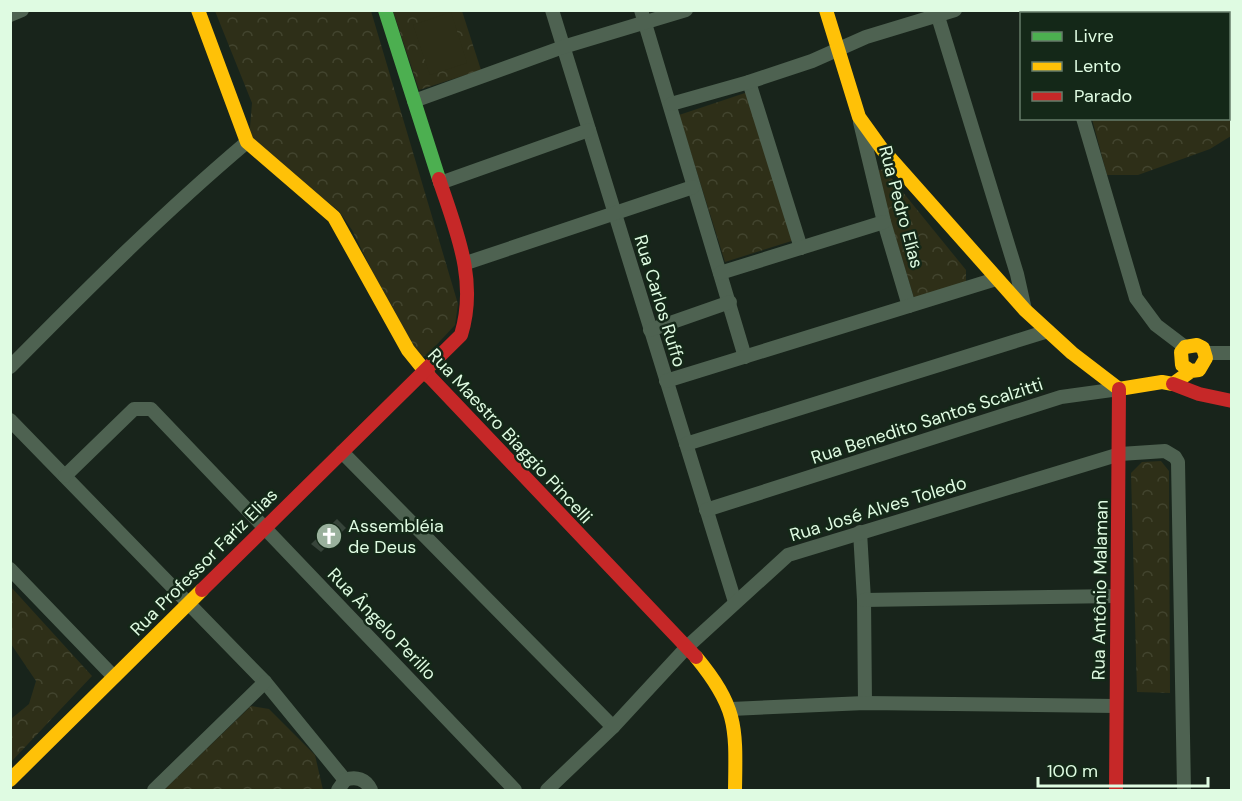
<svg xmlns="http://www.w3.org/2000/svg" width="1242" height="801" font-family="'DM Sans',sans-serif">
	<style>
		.forest { fill: url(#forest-crowns) }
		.garden { fill: #2e2f18 }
		.building { fill: #37443a }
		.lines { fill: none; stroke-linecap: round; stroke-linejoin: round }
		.street { stroke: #4e6251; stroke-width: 14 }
		.fast { stroke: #4caf50; stroke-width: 14 }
		.slow { stroke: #ffc107; stroke-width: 14 }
		.jam { stroke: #c62828; stroke-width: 14 }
		.labels { text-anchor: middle; stroke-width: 5; stroke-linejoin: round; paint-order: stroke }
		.street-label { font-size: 18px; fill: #dffbe2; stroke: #142818 }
		.poi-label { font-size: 18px; fill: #dffbe2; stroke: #142818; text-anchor: start }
	</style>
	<defs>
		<pattern id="forest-crowns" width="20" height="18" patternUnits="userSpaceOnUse" patternTransform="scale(1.5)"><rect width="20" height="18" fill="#2e2f18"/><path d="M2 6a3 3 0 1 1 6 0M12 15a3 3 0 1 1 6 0" fill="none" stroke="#42442e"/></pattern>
	</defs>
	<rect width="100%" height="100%" fill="#18241b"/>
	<g class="forest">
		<path d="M215,11h156l87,293 -3,21 -28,30 -7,3 -7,-3 -61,-125 -13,-19 -90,-71 3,-37z"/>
		<path d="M393,11h69l19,59 -62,20z"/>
		<path d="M1229,62l3,3 -1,71 -21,13 -72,26h-31l-15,-56 136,-1z"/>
		<path d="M751,91l47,148 -73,23 -46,-147z"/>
		<path d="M884,169l82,101v12l-52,16 -39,-127z"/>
		<path d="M1161,461l8,10 1,222 -33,-1 -6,-219 11,-11z"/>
		<path d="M11,587l81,89 -81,86v-43l18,-15 7,-23 -25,-37z"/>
		<path d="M251,706l18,3 46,46 8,35h-159z"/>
	</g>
	<path class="garden" d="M451,12l16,51 -37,12 -17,-50z"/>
	<path class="building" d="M337,519l9,9 -25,24 -10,-8z"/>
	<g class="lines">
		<g class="street">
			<path d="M552,10l183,592"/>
			<path d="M641,10l104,347"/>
			<path d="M936,10l81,264 8,36"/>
			<path d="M1052,10v4"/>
			<path d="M10,15l12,-5"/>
			<path d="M749,82l52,166"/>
			<path d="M414,101l149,-54 123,-37"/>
			<path d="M671,104l78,-22 63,-21 54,-24 89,-27"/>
			<path d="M1083,118l53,180 20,27 29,22"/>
			<path d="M860,122l24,100 25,84"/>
			<path d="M440,183l149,-53"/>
			<path d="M466,263l227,-76"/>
			<path d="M720,273l164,-51"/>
			<path d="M650,330l80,-28"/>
			<path d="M1206,353h26"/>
			<path d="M10,367c77,-78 153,-154 237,-225"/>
			<path d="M666,381l330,-102"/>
			<path d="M10,420l255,262 80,98"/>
			<path d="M686,444l362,-113"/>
			<path d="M342,452l271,275"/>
			<path d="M65,476l69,-67h17l364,381"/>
			<path d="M706,510l355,-113 58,-8"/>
			<path d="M860,532l4,68 1,103"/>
			<path d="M10,569l104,108"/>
			<path d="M864,600l253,-4"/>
			<path d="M731,709l134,-6 251,3"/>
			<path d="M154,790l111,-108"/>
			<path d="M338,790l7,-10c11,-4 21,-1 26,10"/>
			<path d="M547,790l66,-63 74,-80 101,-92 332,-101 45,-3 10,6 3,5 6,328"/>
		</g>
		<path class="fast" d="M385,10l54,169"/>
		<g class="slow">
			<path d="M198,10l49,132 87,75 74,133 21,26"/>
			<path d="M826,10l33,107 23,32 143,161 47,43 47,36"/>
			<path d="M1119,389l43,-7 11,2 18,-13 8,-1 7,-12 -3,-10 -6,-3 -12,2 -4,5 1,13 9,6"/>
			<path d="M696,657c42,51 40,70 39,133"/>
			<path d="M10,780l192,-190"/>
		</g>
		<g class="jam">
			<path d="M429,376l267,281"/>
			<path d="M1173,384l26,10 33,7"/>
			<path d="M202,590l259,-255c17,-55 -5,-104 -22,-156"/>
			<path d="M1116,790l3,-401"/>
		</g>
	</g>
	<defs>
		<g id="church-disc" transform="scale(1.35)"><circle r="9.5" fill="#99b09c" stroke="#142818"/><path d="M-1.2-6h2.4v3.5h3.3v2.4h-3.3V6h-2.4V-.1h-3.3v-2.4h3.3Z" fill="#fff"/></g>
	</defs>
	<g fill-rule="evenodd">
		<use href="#church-disc" x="329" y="536"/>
	</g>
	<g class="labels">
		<g class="street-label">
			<text transform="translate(901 207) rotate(75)" y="6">Rua Pedro Elías</text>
			<text transform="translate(660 301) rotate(73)" y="6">Rua Carlos Ruffo</text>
			<text transform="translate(927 421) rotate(-18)" y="6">Rua Benedito Santos Scalzitti</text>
			<text transform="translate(510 436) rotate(47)" y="6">Rua Maestro Biaggio Pincelli</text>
			<text transform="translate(878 509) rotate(-17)" y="6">Rua José Alves Toledo</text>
			<text transform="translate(204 562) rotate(-45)" y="6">Rua Professor Fariz Elias</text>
			<text transform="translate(1100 590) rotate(-89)" y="6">Rua Antônio Malaman</text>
			<text transform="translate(382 624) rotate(46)" y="6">Rua Ângelo Perillo</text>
		</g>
		<g class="poi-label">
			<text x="348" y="532">Assembléia<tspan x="348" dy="21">de Deus</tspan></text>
		</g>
	</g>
	<rect width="1242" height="801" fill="none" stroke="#dffbe2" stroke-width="24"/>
	<rect x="1020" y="12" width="210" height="108" fill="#142818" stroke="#657c69" stroke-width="1.5"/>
	<rect x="1032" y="32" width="30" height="9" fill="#4caf50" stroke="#657c69" stroke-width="1.5"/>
	<text x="1074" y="42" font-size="18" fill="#dffbe2">Livre</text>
	<rect x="1032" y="62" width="30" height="9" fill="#ffc107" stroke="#657c69" stroke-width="1.5"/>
	<text x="1074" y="72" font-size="18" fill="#dffbe2">Lento</text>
	<rect x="1032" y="92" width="30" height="9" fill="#c62828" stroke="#657c69" stroke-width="1.5"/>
	<text x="1074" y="102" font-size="18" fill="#dffbe2">Parado</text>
	<path d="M1038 777v9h170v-9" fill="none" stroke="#dffbe2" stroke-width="3"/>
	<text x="1047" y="777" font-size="18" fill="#dffbe2" stroke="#142818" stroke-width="4.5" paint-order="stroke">100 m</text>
</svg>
